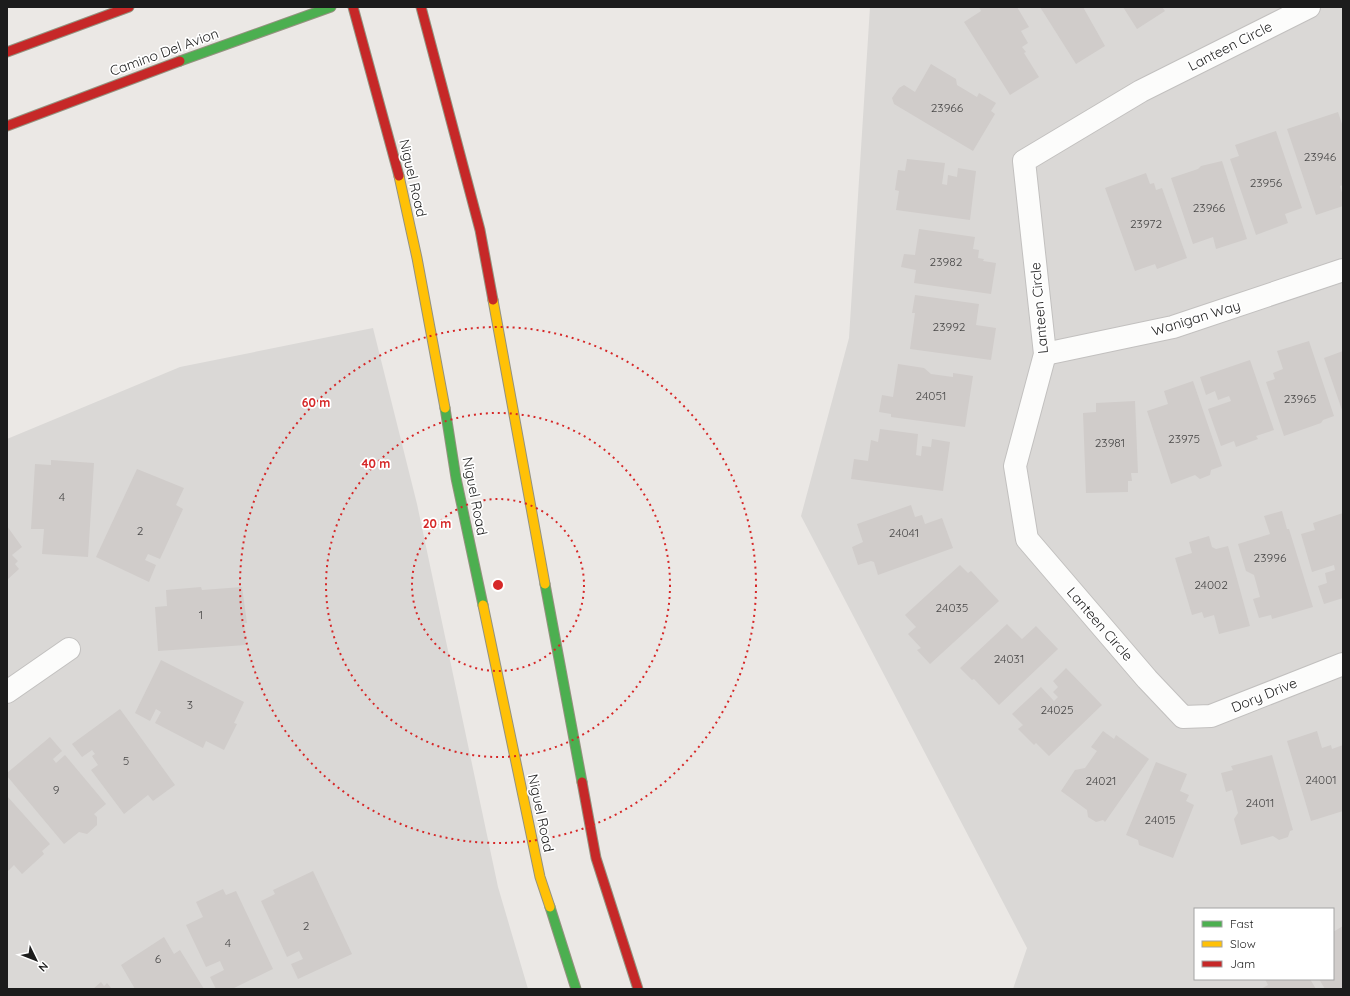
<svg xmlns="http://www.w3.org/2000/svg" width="1350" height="996" font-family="Quicksand,sans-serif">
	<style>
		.residential { fill: #dad8d6; fill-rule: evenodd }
		.building { fill: #d0ccca }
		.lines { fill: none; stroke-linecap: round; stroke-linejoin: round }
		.street-casing { stroke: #c2c0bf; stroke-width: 24 }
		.fast-casing { stroke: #94927f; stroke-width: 11 }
		.slow-casing { stroke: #94927f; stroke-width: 11 }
		.jam-casing { stroke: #94927f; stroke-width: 11 }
		.street { stroke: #fcfcfb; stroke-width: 22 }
		.fast { stroke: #4caf50; stroke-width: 9 }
		.slow { stroke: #ffc107; stroke-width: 9 }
		.jam { stroke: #c62828; stroke-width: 9 }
		.ring { fill: none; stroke: #d62828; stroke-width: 2; stroke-dasharray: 2 4 }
		.labels { text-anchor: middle; stroke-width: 3.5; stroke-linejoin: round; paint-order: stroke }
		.number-label { font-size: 12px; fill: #494848 }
		.street-label { font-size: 14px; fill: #1c1c1c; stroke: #fff }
		.centre { fill: #d62828; stroke: #fff; stroke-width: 2 }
		.ring-label { font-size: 12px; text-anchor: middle; font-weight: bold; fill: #d62828; stroke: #fff; stroke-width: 3.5; stroke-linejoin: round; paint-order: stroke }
	</style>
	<rect width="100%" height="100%" fill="#ebe8e5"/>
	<g class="residential">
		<path d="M870,7h473v982h-330l14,-41 -226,-432 48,-178zM1195,909h138v70h-138z"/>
		<path d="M373,328l44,176 81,383 30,102h-521v-550l173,-72z"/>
	</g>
	<g class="building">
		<path d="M979,7h38l12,20 -8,4 7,12 -6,4 4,5 -2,1 15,24 -29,18 -46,-73 17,-11z"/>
		<path d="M1040,7h43l22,39 -29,18z"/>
		<path d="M1123,7h39l3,4 -28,18z"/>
		<path d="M931,64l25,15 1,6 20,12 2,-4 17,10 -5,8 4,3 -22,37 -79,-47 -2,-6 7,-10 5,-3 11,7z"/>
		<path d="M1338,112l5,15v58l-3,1 3,10v10l-27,9 -29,-86z"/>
		<path d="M1276,131l26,77 -17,6 3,9 -32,12 -26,-76 9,-3 -4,-11z"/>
		<path d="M907,159l38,4 -3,21 5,1 1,-10 9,2 1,-9 18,3 -6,49 -74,-10 3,-19 -4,-1 3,-20 7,1z"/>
		<path d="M1222,161l25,78 -31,10 -3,-12 -20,7 -22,-66 27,-9 3,-3z"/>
		<path d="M1146,173l4,11 4,-1 2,7 6,-2 25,70 -30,11 -2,-5 -20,7 -30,-83z"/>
		<path d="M919,229l56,8 -2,12 6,1 -1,8 6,1 -1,2 13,2 -5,31 -77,-11 2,-13 -15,-3 3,-13 11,1z"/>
		<path d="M915,295l64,9 -3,21 20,3 -5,32 -81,-11 5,-36h-3z"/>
		<path d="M1309,341l25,75 -11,4 -2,3 -37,13 -18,-54 9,-3 -2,-6 10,-4 -6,-18z"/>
		<path d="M1343,351v62l-19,-55z"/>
		<path d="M1250,360l24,70 -18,6 2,3 -22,8 -2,-6 -13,5 -13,-37 23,-8 -2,-5 -11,4 -3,-9 -9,4 -6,-18z"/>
		<path d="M898,364l26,4 7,6 22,3v-4l20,3 -8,51 -74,-10v-3l-12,-2 3,-17 11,2z"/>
		<path d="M1193,381l29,85 -11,4 -1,5 -10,4 -5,-4 -24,9 -24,-73 21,-7 -4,-13z"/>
		<path d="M1135,401l3,72h-7l1,8h-4v11l-42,1 -3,-80 13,-1v-9z"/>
		<path d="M880,429l38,5 -2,21 5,1 1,-10 9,1 1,-8 18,3 -7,49 -92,-12 3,-20 14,2 3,-21 7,2z"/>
		<path d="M51,460l43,3 -6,94 -46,-3 2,-25h-13l4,-65 16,1z"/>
		<path d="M137,469l47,19 -8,17 7,4 -23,50 -12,-5 -3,6 11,5 -7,17 -53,-25z"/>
		<path d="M911,505l4,12 7,-2 3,9 17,-6 11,30 -75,27 -4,-13 -3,-1 -13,4 -6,-18 11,-5 -6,-18z"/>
		<path d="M1282,511l5,18h2l24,78 -41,12 -1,-4 -12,3 -6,-19 7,-2 -6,-22 -8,-4 -8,-27 32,-10 -6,-18z"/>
		<path d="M1343,513v85l-19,6 -6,-18 9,-3 -2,-10 10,-3 -1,-5 -22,7 -11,-38 14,-4 -2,-7z"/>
		<path d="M7,526l15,21 -10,8 6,6 -3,3 4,5 -12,11z"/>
		<path d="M1209,536l3,11 4,2 12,-3 22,80 -31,8 -5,-19 -10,3 -2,-6 -10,3 -17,-57 17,-5 -3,-11z"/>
		<path d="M960,565l8,8 3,-2 28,30 -69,63 -13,-14 4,-2 -13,-14 8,-7 -11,-12z"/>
		<path d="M201,587l1,3 40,-3 5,36h-3l2,22 -88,6 -3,-44 12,-1 -1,-16z"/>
		<path d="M1007,624l15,15 14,-13 22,23 -59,56 -25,-26 -2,1 -12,-12z"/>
		<path d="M161,660l83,42 -10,21 3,1 -13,26 -18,-9 -3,7 -48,-25 6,-11 -5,-3 -6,12 -15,-8z"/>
		<path d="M1066,668l36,37 -53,51 -13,-13 -2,2 -16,-16 5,-4 -11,-11 29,-27 13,14 4,-4 -5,-5 5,-5 -5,-6z"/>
		<path d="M120,709l55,76 -22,16 -5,-6 -24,19 -33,-44 7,-5 -6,-9 3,-2 -3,-4 -10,7 -10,-13z"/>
		<path d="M1103,731l11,8 2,-4 33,24 -44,63 -2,-2 -7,2 -8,-5 -1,-7 -26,-19 14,-21 10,-2 12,-17 -6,-4z"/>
		<path d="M1317,731l5,17 9,-3 1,4 11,-4v66l-32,10 -24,-80z"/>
		<path d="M50,737l12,14 -9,8 3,4 9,-8 41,49 -12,10 3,3v8l-10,9 -8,-2 -15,12 -57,-68v-3z"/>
		<path d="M1272,755l21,75 -3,1 -2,6 -9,3 -6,-4 -32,9 -7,-26 4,-6 -6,-23 -6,2 -5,-19 12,-3 -2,-4z"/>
		<path d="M1156,762l31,12 -7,17 9,4 -3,6 8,4 -21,53 -34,-13 -1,-5 -12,-5z"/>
		<path d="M7,796l43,48 -8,7 2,3 -22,20 -8,-9 -7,7z"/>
		<path d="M313,871l39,83 -54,25 -7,-15 12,-5 -4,-8 -12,6 -26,-56 14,-7 -2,-4z"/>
		<path d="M223,889l3,6 10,-4 37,78 -41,20h-16l-6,-12 14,-7 -4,-9 -14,6 -20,-42 17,-8 -7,-15z"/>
		<path d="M1343,926v63h-18l-6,-10h14v-47z"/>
		<path d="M164,937l10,17 6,-4 24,39h-69l-14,-24z"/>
		<path d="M1265,979h45l6,10h-55l7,-4z"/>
		<path d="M101,982l3,4 3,-3 5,6h-19z"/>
	</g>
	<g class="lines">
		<g class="street-casing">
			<g id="street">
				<path d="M1309,7l-168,84 -117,70 21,193 -30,112 12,73 120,140 36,38 28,-1 132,-52"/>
				<path d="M1045,354l128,-27 170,-57"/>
				<path d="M7,692l62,-43"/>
			</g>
		</g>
		<g class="fast-casing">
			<g id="fast">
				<path d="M180,61l151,-54"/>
				<path d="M445,408l11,70 27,127"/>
				<path d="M545,584l37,198"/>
				<path d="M550,907l26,82"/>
			</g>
		</g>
		<g class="slow-casing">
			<g id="slow">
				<path d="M399,176l18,82 28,150"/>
				<path d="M493,300l52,284"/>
				<path d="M483,605l57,272 10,30"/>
			</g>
		</g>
		<g class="jam-casing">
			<g id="jam">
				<path d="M353,7l46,169"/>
				<path d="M421,7l59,223 13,70"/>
				<path d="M7,52l122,-45"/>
				<path d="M7,126l173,-65"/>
				<path d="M582,782l14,76 42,131"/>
			</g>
		</g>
		<use href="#street" class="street"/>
		<use href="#fast" class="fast"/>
		<use href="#slow" class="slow"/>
		<use href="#jam" class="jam"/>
	</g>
	<g class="ring">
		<circle cx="498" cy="585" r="86"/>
		<circle cx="498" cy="585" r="172"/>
		<circle cx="498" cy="585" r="258"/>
	</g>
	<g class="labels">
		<g class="number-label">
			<text x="947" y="112">23966</text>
			<text x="1320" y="161">23946</text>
			<text x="1266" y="187">23956</text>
			<text x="1209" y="212">23966</text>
			<text x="1146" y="228">23972</text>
			<text x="946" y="266">23982</text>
			<text x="949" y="331">23992</text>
			<text x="931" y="400">24051</text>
			<text x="1300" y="403">23965</text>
			<text x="1184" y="443">23975</text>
			<text x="1110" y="447">23981</text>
			<text x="62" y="501">4</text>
			<text x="140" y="535">2</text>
			<text x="904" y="537">24041</text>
			<text x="1270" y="562">23996</text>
			<text x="1211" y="589">24002</text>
			<text x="952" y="612">24035</text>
			<text x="201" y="619">1</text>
			<text x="1009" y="663">24031</text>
			<text x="190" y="709">3</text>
			<text x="1057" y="714">24025</text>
			<text x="126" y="765">5</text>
			<text x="1321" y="784">24001</text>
			<text x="1101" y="785">24021</text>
			<text x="56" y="794">9</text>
			<text x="1260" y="807">24011</text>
			<text x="1160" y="824">24015</text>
			<text x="306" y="930">2</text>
			<text x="228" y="947">4</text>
			<text x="158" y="963">6</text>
		</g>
		<g class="street-label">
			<text transform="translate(1230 46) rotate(-27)" y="5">Lanteen Circle</text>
			<text transform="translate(164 52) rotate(-20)" y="5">Camino Del Avion</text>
			<text transform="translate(413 178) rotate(77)" y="5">Niguel Road</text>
			<text transform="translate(1039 308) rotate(-95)" y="5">Lanteen Circle</text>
			<text transform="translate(1196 318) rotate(-17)" y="5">Wanigan Way</text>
			<text transform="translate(475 496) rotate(79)" y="5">Niguel Road</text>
			<text transform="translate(1100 624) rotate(49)" y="5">Lanteen Circle</text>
			<text transform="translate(1264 695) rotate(-22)" y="5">Dory Drive</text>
			<text transform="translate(541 813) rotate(78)" y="5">Niguel Road</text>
		</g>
	</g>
	<circle cx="498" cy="585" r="6" class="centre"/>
	<g class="ring-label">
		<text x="316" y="407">60 m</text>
		<text x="376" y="468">40 m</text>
		<text x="437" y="528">20 m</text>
	</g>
	<rect width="1350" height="996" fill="none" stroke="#1c1c1c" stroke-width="16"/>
	<rect x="1194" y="908" width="140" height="72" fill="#ffffff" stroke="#a4a4a4"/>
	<rect x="1202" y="921" width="20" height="6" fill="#4caf50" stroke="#a4a4a4"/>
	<text x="1230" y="928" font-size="12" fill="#1c1c1c">Fast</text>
	<rect x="1202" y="941" width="20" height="6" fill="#ffc107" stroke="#a4a4a4"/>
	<text x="1230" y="948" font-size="12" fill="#1c1c1c">Slow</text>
	<rect x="1202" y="961" width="20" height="6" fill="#c62828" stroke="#a4a4a4"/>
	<text x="1230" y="968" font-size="12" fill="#1c1c1c">Jam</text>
	<g transform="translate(36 960) rotate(133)" stroke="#ffffff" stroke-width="3" paint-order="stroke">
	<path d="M0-3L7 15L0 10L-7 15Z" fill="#1c1c1c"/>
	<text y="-6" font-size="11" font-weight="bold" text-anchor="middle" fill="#1c1c1c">N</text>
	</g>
</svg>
